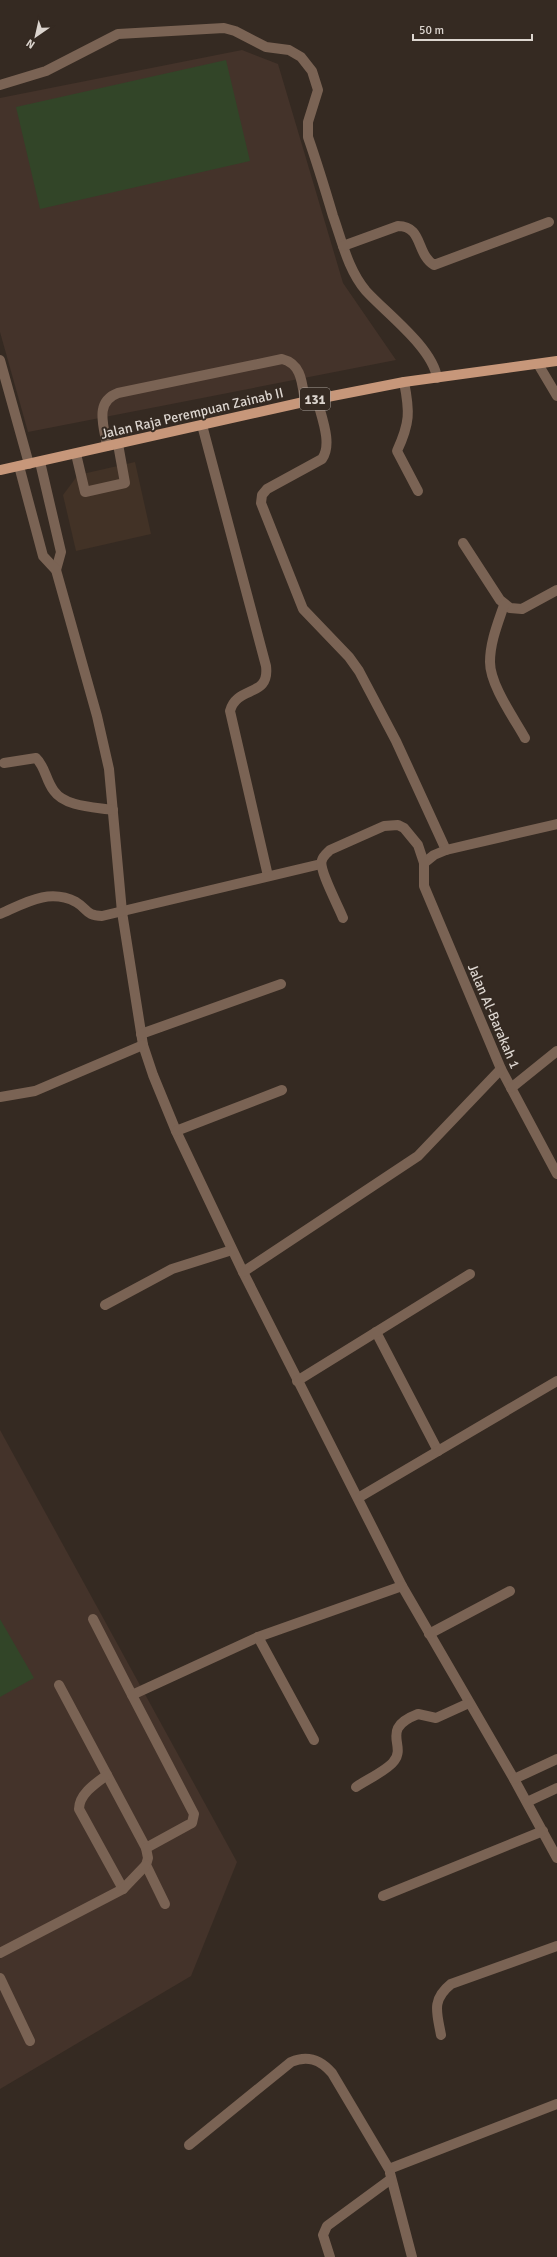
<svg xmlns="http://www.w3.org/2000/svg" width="557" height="2257" font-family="Signika,sans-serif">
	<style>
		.built { fill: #423226 }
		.education { fill: #44332a }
		.green { fill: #324528 }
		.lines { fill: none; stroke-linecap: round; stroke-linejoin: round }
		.minor { stroke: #7a6354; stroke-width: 10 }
		.major { stroke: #c7977a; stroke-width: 10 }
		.labels { text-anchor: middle; stroke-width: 4; stroke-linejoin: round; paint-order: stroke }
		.shield { fill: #352a22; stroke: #aaa29b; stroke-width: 1 }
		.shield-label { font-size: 13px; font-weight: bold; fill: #dcd5cf }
		.street-label { font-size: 14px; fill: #dcd5cf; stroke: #352a22 }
	</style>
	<rect width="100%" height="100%" fill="#352a22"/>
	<path class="built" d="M135,462l16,72 -75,17 -13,-56 15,-20z"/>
	<g class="education">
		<path d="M242,50l36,14 65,219 53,77 -368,72 -28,-100v-234z"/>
		<path d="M0,1430l237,432 -46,114 -191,113z"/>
	</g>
	<g class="green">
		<path d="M226,60l24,101 -210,48 -24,-102z"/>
		<path d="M0,1619l34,59 -34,19z"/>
	</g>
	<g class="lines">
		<g class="minor">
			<path d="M0,85l46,-14 72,-37 106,-6 11,3 31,16 23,3 12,7 11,14 6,19 -10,32v15c9,26 17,52 25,79 9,25 15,54 33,75 20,22 67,57 71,87"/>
			<path d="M343,246l55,-20c25,0 18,28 36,39l115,-43"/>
			<path d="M0,360l29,104"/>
			<path d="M538,364l19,32"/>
			<path d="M404,382c6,30 6,41 -7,69l21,40"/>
			<path d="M317,399c4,17 16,45 5,60l-55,30 -5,6 -1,8 42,106 46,48 10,14 37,70 50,109"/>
			<path d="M202,425l64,241c4,32 -29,19 -36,45l38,165"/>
			<path d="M107,446c-3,-20 -13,-44 11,-53l164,-34c20,5 20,24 23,43"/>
			<path d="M76,454l9,38 40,-9 -7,-39"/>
			<path d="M40,462l21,90 -5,18"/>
			<path d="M19,466l24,90 13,14 41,146 12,53 13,143 21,133 10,30 23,56 67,141 159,314 112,193 43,79"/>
			<path d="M463,543l37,57 10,8 12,1 35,-19"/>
			<path d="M504,605c-6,18 -14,37 -14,57 0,23 24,56 35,76"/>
			<path d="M4,763l32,-5c9,8 10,23 18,33 11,16 41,16 59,19"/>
			<path d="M424,863l10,-8 12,-5 111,-26"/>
			<path d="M0,914c25,-11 49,-26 76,-12 12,7 10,14 26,14l219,-52"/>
			<path d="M343,918c-4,-11 -25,-49 -21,-58 1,-4 5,-7 8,-10l54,-24 14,-1 6,3 14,17 6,18v23l77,183 56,105"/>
			<path d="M141,1034l140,-50"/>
			<path d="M511,1088l46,-37"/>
			<path d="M0,1097l35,-6 108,-46"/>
			<path d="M176,1131l106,-41"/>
			<path d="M243,1272l175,-116 83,-87"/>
			<path d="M105,1305l67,-36 60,-19"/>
			<path d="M376,1332l62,119"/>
			<path d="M297,1381l173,-107"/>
			<path d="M358,1498l199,-117"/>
			<path d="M93,1619l39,76"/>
			<path d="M429,1634l81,-43"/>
			<path d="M258,1637l56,103"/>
			<path d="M59,1685l87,163 42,-23 4,-2 2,-9 -62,-119 126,-58 144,-51"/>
			<path d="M107,1775c-11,8 -28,19 -28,34l44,80"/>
			<path d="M514,1779l43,-20"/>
			<path d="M356,1787c10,-7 32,-17 38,-26 13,-16 -15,-32 24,-47l18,4 33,-15"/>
			<path d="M527,1802l30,-14"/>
			<path d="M146,1848l2,10 -2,7 19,39"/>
			<path d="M383,1896l160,-65"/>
			<path d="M0,1953l123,-64 23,-24"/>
			<path d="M0,1978l30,63"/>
			<path d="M441,2035c-4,-22 -10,-35 10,-51l106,-38"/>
			<path d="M189,2145l102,-83c16,-7 29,-3 41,11l57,96 168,-65"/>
			<path d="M390,2173l22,84"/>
			<path d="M330,2257l-7,-22 4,-9 64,-47"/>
		</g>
		<path class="major" d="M0,470l317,-71 87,-17 153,-21"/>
	</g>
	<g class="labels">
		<rect class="shield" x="300" y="388" width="30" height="22" rx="3"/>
		<g class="shield-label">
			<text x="315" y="404">131</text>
		</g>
		<g class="street-label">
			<text transform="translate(192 413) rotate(-13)" y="5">Jalan Raja Perempuan Zainab II</text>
			<text transform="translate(494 1016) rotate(67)" y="5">Jalan Al-Barakah 1</text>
		</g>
	</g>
	<g transform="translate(36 36) rotate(214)" stroke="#352a22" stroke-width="3" paint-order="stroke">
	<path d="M0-3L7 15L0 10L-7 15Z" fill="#dcd5cf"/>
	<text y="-6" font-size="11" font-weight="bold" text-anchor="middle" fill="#dcd5cf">N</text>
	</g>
	<path d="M413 34v6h119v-6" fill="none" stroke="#dcd5cf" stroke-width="2"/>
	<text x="419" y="34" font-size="12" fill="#dcd5cf" stroke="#352a22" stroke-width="3" paint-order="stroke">50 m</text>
</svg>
